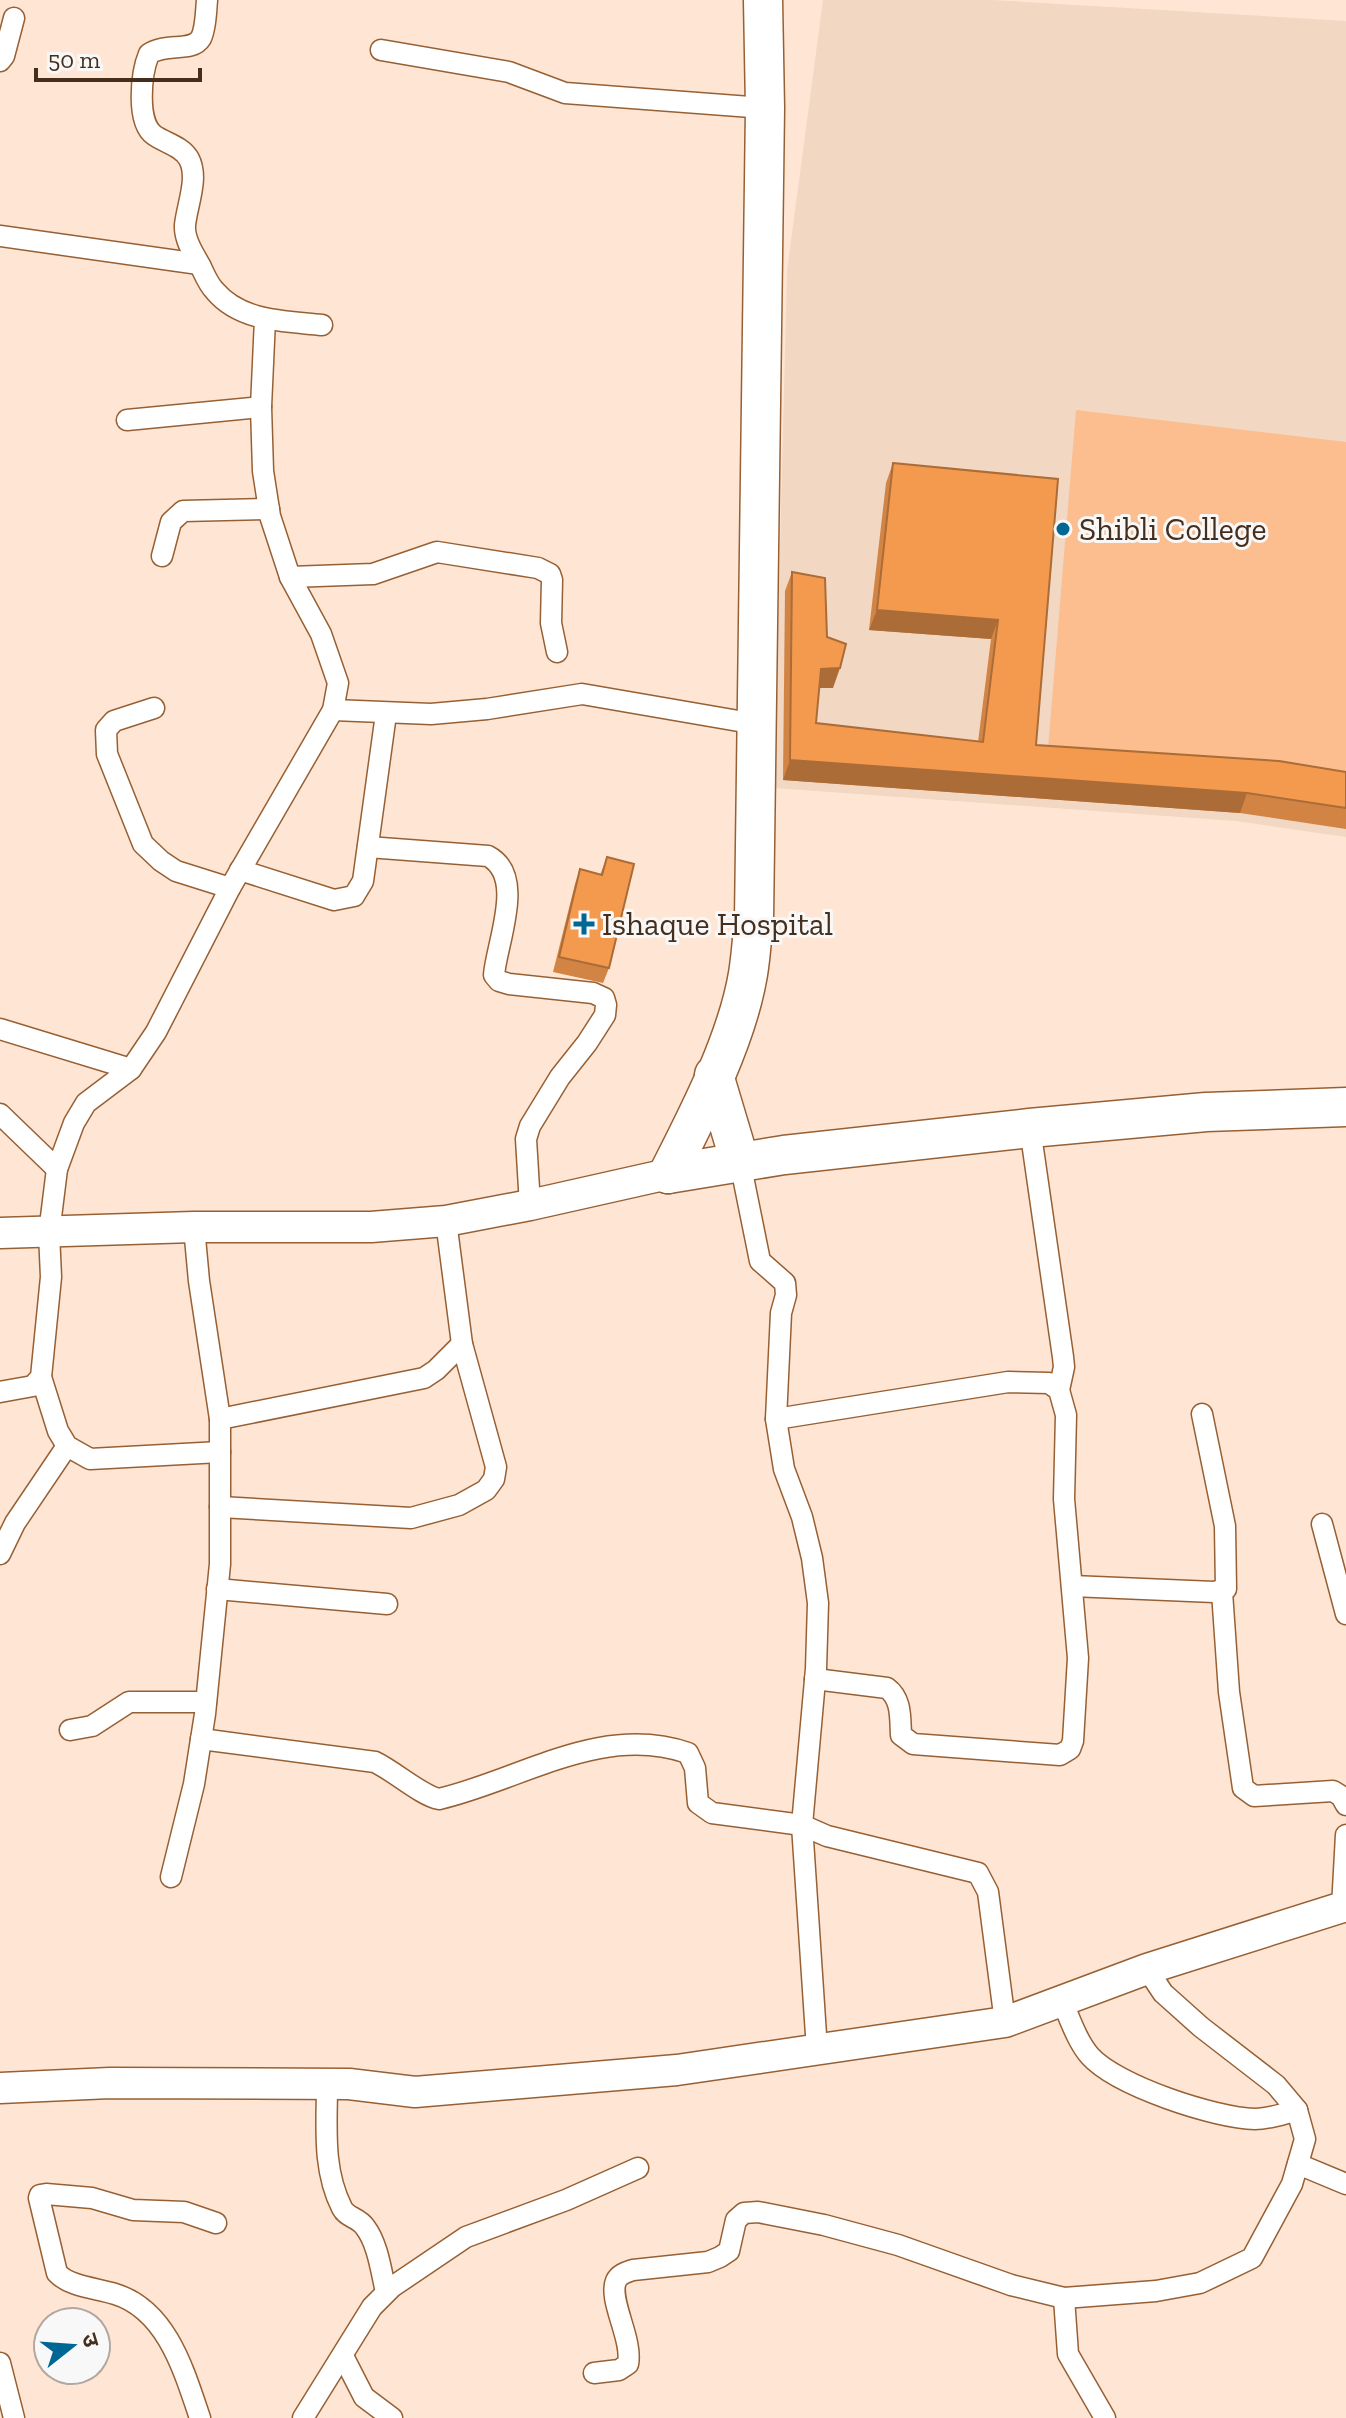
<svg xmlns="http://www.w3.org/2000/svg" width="1346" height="2418" font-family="'Zilla Slab','Noto Sans Devanagari',serif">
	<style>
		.built { fill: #f2d7c3 }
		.green { fill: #fcbe8f }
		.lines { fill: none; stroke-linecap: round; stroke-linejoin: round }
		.street-casing { stroke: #976034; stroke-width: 23 }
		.secondary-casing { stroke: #976034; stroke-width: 33 }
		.highway-casing { stroke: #976034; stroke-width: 41 }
		.street { stroke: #fff; stroke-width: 20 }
		.secondary { stroke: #fff; stroke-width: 30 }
		.highway { stroke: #fff; stroke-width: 38 }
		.wall { fill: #d28444 }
		.shaded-wall { fill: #ab6c37 }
		.building { fill: #f49a4f; stroke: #ab6c37; stroke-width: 2 }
		.poi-dot { fill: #006795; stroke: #f8f8f8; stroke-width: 3 }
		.labels { text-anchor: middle; stroke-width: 6; stroke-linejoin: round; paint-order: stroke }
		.poi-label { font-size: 32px; fill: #462e1c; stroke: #f8f8f8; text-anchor: start }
	</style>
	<rect width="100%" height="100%" fill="#ffe5d3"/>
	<path class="built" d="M823,0h168l355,21v816l-110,-16 -462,-33 13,-517z"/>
	<path class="green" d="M1076,410l270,32v336l-298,-30z"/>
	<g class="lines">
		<g class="street-casing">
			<g id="street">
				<path d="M207,0c-1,11 -1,28 -6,38 -9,15 -35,4 -52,16 -8,19 -13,68 5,81 11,8 28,11 35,24 10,19 -2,46 -4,66 -1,14 8,28 15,40 4,8 8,19 15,26 26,31 71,30 107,34"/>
				<path d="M381,50l128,22 56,21 200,15"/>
				<path d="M0,61l4,-5 10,-38"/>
				<path d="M0,236l199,28"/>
				<path d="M127,420l134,-13"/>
				<path d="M162,556l9,-34 12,-11 86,-2"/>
				<path d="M290,577l83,-3 64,-22 101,16 12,6 2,6 -1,43 6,29"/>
				<path d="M154,708l-40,13 -8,9 1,24 36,90 18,17 15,10 54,17"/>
				<path d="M333,710l98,4 56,-5 95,-15 174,30"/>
				<path d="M368,847l120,9c38,20 9,85 6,119l5,6 10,3 84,9 11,5 2,7 -1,10 -18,28 -27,34 -30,49 -4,13 4,66"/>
				<path d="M240,870l94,30 20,-4 9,-15 23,-167"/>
				<path d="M0,1029l131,40"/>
				<path d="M0,1114l57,55"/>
				<path d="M1030,1128l33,229 1,10 -5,23"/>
				<path d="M740,1162l20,99 25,22 1,12 -5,18 -5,106 8,50 18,48 10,41 6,45 -2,66 -14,156 15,225"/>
				<path d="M41,1377l17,54 9,15 23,13 130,-7"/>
				<path d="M0,1392l33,-6 8,-9 10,-100 -2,-44 8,-64 17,-46 12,-20 45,-34 25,-37 74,-144 103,-178 5,-27 -17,-49 -31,-57 -20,-61 -7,-45 -2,-64 4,-88"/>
				<path d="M220,1419l204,-41 12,-8 26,-26"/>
				<path d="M776,1419l232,-37 41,1 10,7 7,25 -2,84 14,159 -5,83 -3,8 -10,6 -147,-11 -12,-9c-1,-17 1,-36 -14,-47l-72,-9"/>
				<path d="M220,1507l191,11 48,-13 27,-15 8,-11 2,-12 -34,-123 -16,-123"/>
				<path d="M1322,1524l24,90"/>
				<path d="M0,1554l15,-31 52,-77"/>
				<path d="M1072,1586l142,6 12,-3 -1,-63 -23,-112"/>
				<path d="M217,1589l170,15"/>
				<path d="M1222,1592l7,100 14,96 11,8 79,-5 8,5 5,9"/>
				<path d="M70,1730l22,-4 37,-24h77"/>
				<path d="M201,1739l174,23c19,9 47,34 64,37 82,-19 162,-76 249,-46l7,15 3,35 14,10 90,12 25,11 151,37 10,19 17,130"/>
				<path d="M171,1877l23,-93 11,-70 15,-150v-145l-21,-138 -5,-54"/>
				<path d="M1342,1907l4,-72"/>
				<path d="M1062,2001c8,18 15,40 28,55 27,30 125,62 165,63 14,0 29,-5 42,-9"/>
				<path d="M327,2084c0,41 -5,85 15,124 5,10 16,9 23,19 13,17 16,44 21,65"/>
				<path d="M1298,2164l48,20"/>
				<path d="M1064,2298l4,56 37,64"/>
				<path d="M343,2356l21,41 28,21"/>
				<path d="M0,2363l14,55"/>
				<path d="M594,2373l25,-3 9,-6c5,-25 -20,-64 -12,-83 3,-7 11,-9 17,-11l75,-8 12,-5 9,-6 7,-31 8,-7 14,-1 66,13 74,20 113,40 53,13 92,-7 44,-8 52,-25 40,-74 13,-45 -8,-29 -21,-25 -75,-58 -38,-34 -16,-24"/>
				<path d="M200,2418c-16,-47 -33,-108 -85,-124 -18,-6 -45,-7 -58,-21l-18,-75 1,-3 6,-1 46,4 41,12 51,2 32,11"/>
				<path d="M303,2418l69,-111 20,-20 74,-50 100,-37 72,-32"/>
			</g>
		</g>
		<g class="secondary-casing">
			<g id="secondary">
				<path d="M0,1233l194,-6h177l75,-6 84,-16 138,-31"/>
				<path d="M0,2088l110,-5 239,1 66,8 262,-22 328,-48 142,-53 199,-63"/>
			</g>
		</g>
		<g class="highway-casing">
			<g id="highway">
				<path d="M714,1075l26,87"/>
				<path d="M668,1174c30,-59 69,-134 80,-200 3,-18 4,-37 6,-55l11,-811 -2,-108"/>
				<path d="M668,1174l116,-19 246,-27 176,-16 140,-5"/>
			</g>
		</g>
		<use href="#street" class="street"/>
		<use href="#secondary" class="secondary"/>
		<use href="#highway" class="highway"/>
	</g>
	<g class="wall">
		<path d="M893,463l165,16 -22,266 310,27v57l-106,-16 -457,-33 2,-189 7,-19 35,65 6,51h-14l-3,35 162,19 13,-103 -122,-9 17,-147z"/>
		<path d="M607,857l2,111 -6,15 -50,-11 22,-88 5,-15 20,6z"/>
	</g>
	<g class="shaded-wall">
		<path d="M877,610l121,10 -7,19 -122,-9z"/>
		<path d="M840,668l-7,20h-19l7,-19z"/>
		<path d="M790,760l457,33 -7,20 -457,-33z"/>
	</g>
	<g class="building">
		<path d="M893,463l165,16 -22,266 243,16 67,11v36l-99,-15 -457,-33 2,-188 33,6 2,59 19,7 -6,24 -19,1 -5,54 167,19 15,-122 -121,-10z"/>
		<path d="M607,857l27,7 -25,104 -50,-11 21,-88 22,6z"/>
	</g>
	<g class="poi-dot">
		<circle cx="1063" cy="529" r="8"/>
		<path d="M580 912h8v8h8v8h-8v8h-8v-8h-8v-8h8z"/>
	</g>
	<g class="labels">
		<g class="poi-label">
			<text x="1079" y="540">Shibli College</text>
			<text x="602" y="935">Ishaque Hospital</text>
		</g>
	</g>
	<g transform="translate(72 2346) rotate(73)"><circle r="38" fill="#f8f8f8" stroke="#b1a7a0" stroke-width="2"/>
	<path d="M0-6L14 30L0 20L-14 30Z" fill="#006795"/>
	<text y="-12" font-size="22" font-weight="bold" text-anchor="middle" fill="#462e1c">उ</text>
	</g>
	<path d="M36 68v12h164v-12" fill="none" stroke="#462e1c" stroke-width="4"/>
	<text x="48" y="68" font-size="24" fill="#462e1c" stroke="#f8f8f8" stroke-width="6" paint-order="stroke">50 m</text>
</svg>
